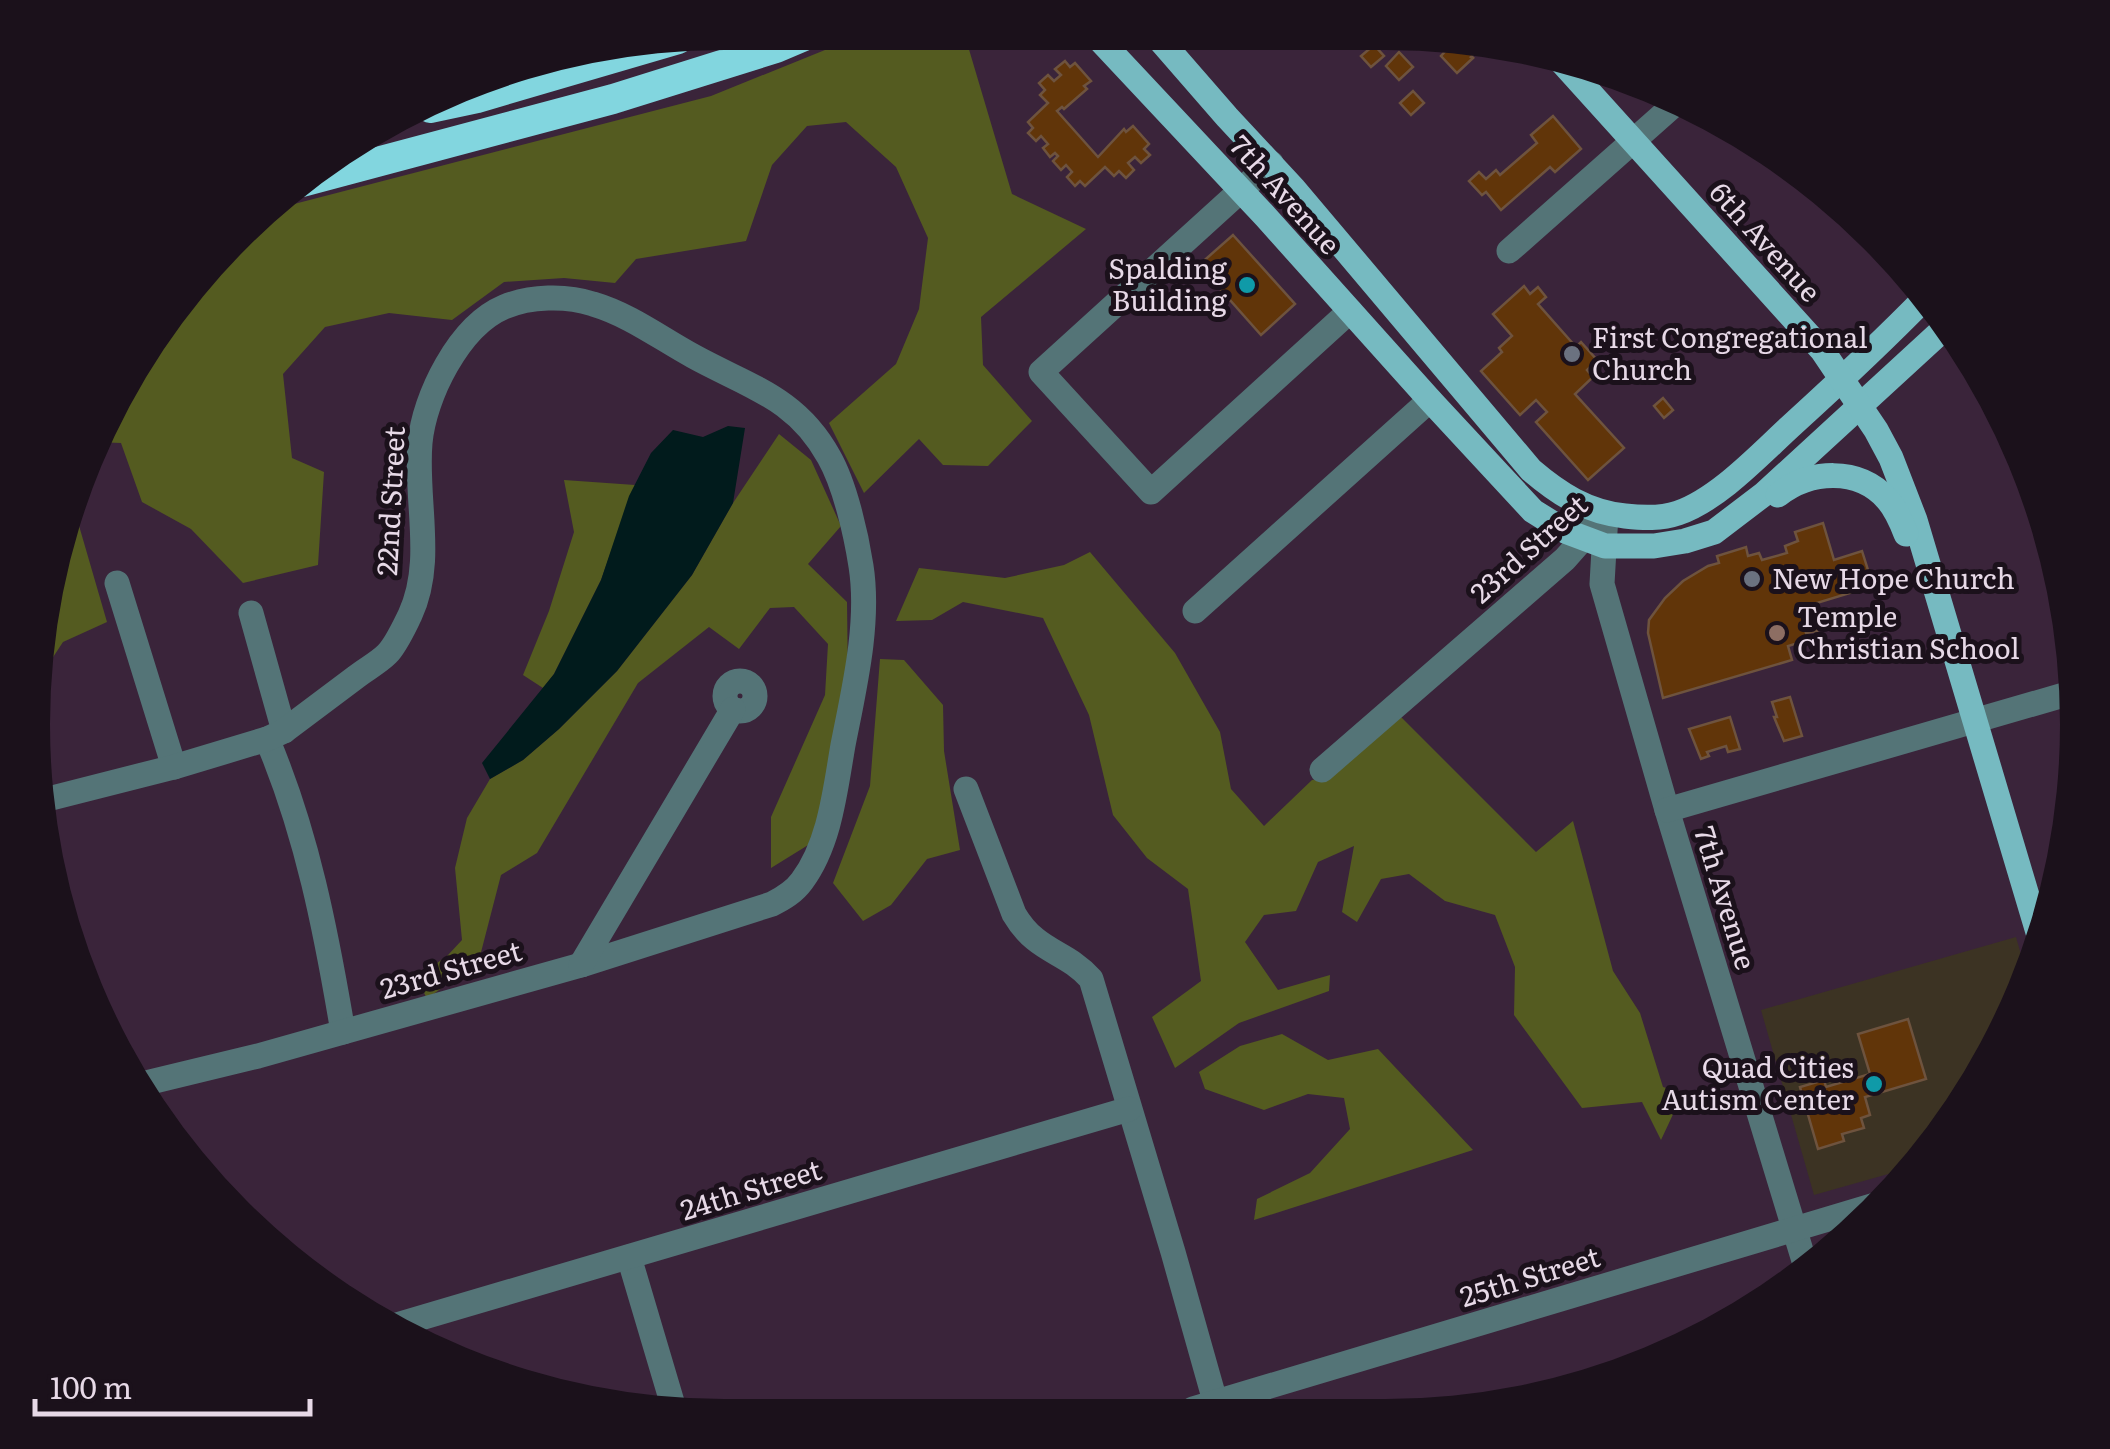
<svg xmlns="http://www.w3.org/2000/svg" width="2110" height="1449" font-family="Literata,serif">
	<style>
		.commercial { fill: #3c3323 }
		.forest { fill: #545b20 }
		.water { fill: #011b1c }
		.building { fill: #613509; stroke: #6e533e; stroke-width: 2.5 }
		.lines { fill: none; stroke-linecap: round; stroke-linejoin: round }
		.minor { stroke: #547477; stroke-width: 25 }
		.major { stroke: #76bac1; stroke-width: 25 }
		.highway { stroke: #82d6df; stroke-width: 30 }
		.culture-dot { fill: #0f9aa8; stroke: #1b111b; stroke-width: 4 }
		.worship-dot { fill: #6b7280; stroke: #1b111b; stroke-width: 4 }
		.education-dot { fill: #8d6e63; stroke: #1b111b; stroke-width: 4 }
		.labels { text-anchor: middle; stroke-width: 10; stroke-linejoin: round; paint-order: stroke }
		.street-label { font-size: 28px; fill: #e7d9e7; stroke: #1b111b }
		.poi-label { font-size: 28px; fill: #e7d9e7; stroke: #1b111b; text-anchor: start }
	</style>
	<rect width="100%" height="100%" fill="#3a243a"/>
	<path class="commercial" d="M2016,937l12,42 -3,11 -64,119 -48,58 -99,28 -53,-185z"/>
	<g class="forest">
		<path d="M862,35l103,1 47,158 74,35 -105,88 2,48 49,56 -44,45 -45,-1 -24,-26 -55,54 -35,-70 67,-59 23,-55 9,-71 -32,-71 -50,-45 -39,4 -35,39 -26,76 -110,18 -21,24 -51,-5 -60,4 -52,38 -63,-7 -64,14 -42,47 9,84 32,14 -6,93 -75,18 -52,-54 -49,-27 -21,-59 -25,-1 108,-173 67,-59 440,-114z"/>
		<path d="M779,434l32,26 30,66 -33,38 39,38 1,81 -35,159 -42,26v-51l54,-122 3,-51 -34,-37 -24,1 -31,41 -30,-22 -71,56 -101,170 -36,22 -22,85 -52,39 -10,-21 31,-23 14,-15 -7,-72 12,-50 23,-39 33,-19 36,-31 58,-58 75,-96 41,-72z"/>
		<path d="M564,480l71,5 -34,95 -47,94 -11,14 -20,-13 26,-64 25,-79z"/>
		<path d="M73,505l34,117 -44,20 -23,35 -2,-42z"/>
		<path d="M1090,552l85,101 45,79 11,57 33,37 48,-46 19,-3 70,-60 135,135 37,-31 40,150 27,42 23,74 20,6 -22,47 -19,-38 -60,6 -68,-93 1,-48 -20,-52 -50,-14 -36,-27 -28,5 -24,43 -15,-10 12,-66 -36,16 -22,49 -32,4 -19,27 33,48 52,-15 -1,16 -90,32 -64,45 -23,-51 49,-36 -13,-92 -41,-31 -34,-43 -24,-100 -46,-97 -80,-16 -31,18 -36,1 23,-53 86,10 59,-13z"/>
		<path d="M880,659l24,1 39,45 1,46 16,99 -33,9 -36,46 -28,16 -30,-38 37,-97z"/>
		<path d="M1282,1034l46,26 50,-11 95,101 -219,70 3,-21 53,-26 40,-44 -6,-31 -36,-4 -44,16 -59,-21 -6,-17 41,-26z"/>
	</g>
	<path class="water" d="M728,426l17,2 -12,75 -41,72 -75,96 -58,58 -36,31 -33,19 -8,-16 72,-89 47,-94 28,-84 22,-43 22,-23 30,7z"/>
	<g class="building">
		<path d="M1374,45l10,11 -13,11 -10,-11z"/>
		<path d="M1451,45h29l-5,5 2,2 -6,5 2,1 -16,15 -16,-17z"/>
		<path d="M1399,52l14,15 -14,13 -13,-14z"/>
		<path d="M1065,61l5,6 5,-4 16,18 -7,5 3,3 -23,20 -2,-2 -5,4 41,46 26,-28 2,3 7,-6 16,18 -5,5 6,6 -9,8 -6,-6 -7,6 6,7 -8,8 -7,-7 -5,5 -9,-9 -20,19 -5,-5 -5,5 -8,-9 5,-5 -6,-7 -5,5 -8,-9 5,-5 -3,-3 -5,4 -7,-9 5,-4 -7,-8 -5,5 -8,-8 5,-5 -5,-6 20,-19 -8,-8 5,-5 -6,-7 9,-8 6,6 7,-6 -6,-6z"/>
		<path d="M1413,91l11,12 -13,12 -11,-12z"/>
		<path d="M1553,116l28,33 -26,23 -5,-5 -49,43 -15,-18 -4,3 -13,-14 10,-9 7,7 10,-9 4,5 37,-32 -6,-8z"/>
		<path d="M1233,235l62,69 -34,31 -62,-70z"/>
		<path d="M1524,286l6,8 8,-7 8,10 -8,7 38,43 5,-5 16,18 -10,10 6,7 -18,17 49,54 -36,32 -52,-58 11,-10 -11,-12 -16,15 -39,-44 21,-19 -3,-4 13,-12 -19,-22z"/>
		<path d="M1663,398l10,12 -9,8 -10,-12z"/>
		<path d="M1823,523l11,37 28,-9 11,35 -63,19 7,26 -11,2 2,7 -20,6 4,14 -129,38 -15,-65 1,-13 16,-22 18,-17 25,-15 11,-3 -2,-7 29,-9 2,9 11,-3 3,7 25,-7 -2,-7 13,-5 -3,-9z"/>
		<path d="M1790,697l12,39 -18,5 -10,-24h3l-5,-15z"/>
		<path d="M1730,717l10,32 -12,3 -2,-6 -19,6 2,4 -8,3 -12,-30z"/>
		<path d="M1908,1019l18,60 -61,18 5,18 -9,3 3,10 -22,6 2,7 -26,8 -18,-62 24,-7 2,7 44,-13 -12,-40z"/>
	</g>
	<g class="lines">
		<g class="minor">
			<path d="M1271,163l-230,209 110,120 199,-181"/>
			<path d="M1509,251l166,-147"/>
			<path d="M1606,514l-4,70 65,226 138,454"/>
			<path d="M117,583l57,184"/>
			<path d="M1195,611l235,-211"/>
			<path d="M251,613l33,118"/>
			<circle cx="740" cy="696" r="15"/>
			<path d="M267,739c40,94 59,192 76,293"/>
			<path d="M1322,770l243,-211 30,-34"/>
			<path d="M966,789l48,125c23,39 51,36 77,65l82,273 44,156"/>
			<path d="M44,800l130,-33 93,-28 17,-8c24,-18 48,-36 72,-54 10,-8 22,-14 31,-23 9,-9 17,-27 23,-39 25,-53 5,-115 10,-172 4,-46 39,-117 84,-136 26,-11 62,-12 89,-3 37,11 67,34 100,52 56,31 103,41 136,101 16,28 27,77 32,109 9,57 -7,123 -18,179 -8,46 -13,98 -41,136 -8,11 -18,17 -30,23l-191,61 -323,91 -116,28"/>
			<path d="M1667,810l407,-118"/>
			<path d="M581,965l152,-256"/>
			<path d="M629,1257l46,155"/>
			<path d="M390,1327l739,-218"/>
			<path d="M1193,1409l692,-207"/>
		</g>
		<g class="major">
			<path d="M1099,39l166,177 165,184 103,111 32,20 40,15h49l31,-5 29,-9 50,-38 184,-169"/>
			<path d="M1160,40l67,77 67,72 237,281c28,24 56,42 94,46 18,2 36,3 53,-3 41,-14 83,-60 115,-89 45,-41 90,-83 133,-127"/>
			<path d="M1561,61l261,289 54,80 15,28 24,62 125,419"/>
			<path d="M1778,495c32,-25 80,-28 109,4 9,10 14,22 19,35"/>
		</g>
		<g class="highway">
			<path d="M430,108l47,-10 201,-59"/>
			<path d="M302,182l311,-83 163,-51 33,-14"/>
		</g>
	</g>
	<g class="culture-dot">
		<circle cx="1247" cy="285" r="10"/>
		<circle cx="1874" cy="1084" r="10"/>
	</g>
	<g class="worship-dot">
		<circle cx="1572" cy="354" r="10"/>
		<circle cx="1752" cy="579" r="10"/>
	</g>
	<circle class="education-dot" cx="1777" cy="633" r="10"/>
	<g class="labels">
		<g class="street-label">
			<text transform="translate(1285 195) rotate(48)" y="10">7th Avenue</text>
			<text transform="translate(1765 242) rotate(48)" y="10">6th Avenue</text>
			<text transform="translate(391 501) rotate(-87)" y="10">22nd Street</text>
			<text transform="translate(1529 549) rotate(-42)" y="10">23rd Street</text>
			<text transform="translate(1725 898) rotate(73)" y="10">7th Avenue</text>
			<text transform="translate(451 970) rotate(-16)" y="10">23rd Street</text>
			<text transform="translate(751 1190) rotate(-17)" y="10">24th Street</text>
			<text transform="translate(1530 1277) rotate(-17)" y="10">25th Street</text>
		</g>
		<g class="poi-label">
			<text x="1227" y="279" text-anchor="end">Spalding<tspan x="1227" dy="32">Building</tspan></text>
			<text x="1592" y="348">First Congregational<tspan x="1592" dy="32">Church</tspan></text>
			<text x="1772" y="589">New Hope Church</text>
			<text x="1797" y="627">Temple<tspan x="1797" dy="32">Christian School</tspan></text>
			<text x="1854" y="1078" text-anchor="end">Quad Cities<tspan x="1854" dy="32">Autism Center</tspan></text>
		</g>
	</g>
	<path d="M0 0H2110V1449H0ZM724 50H1386A674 674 0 0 1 2060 724V725A674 674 0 0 1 1386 1399H724A674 674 0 0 1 50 725V724A674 674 0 0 1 724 50Z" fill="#1b111b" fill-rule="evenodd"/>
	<path d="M35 1399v15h275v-15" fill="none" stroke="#e7d9e7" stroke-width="5"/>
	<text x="50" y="1399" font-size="30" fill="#e7d9e7" stroke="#1b111b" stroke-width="8" paint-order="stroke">100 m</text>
</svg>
